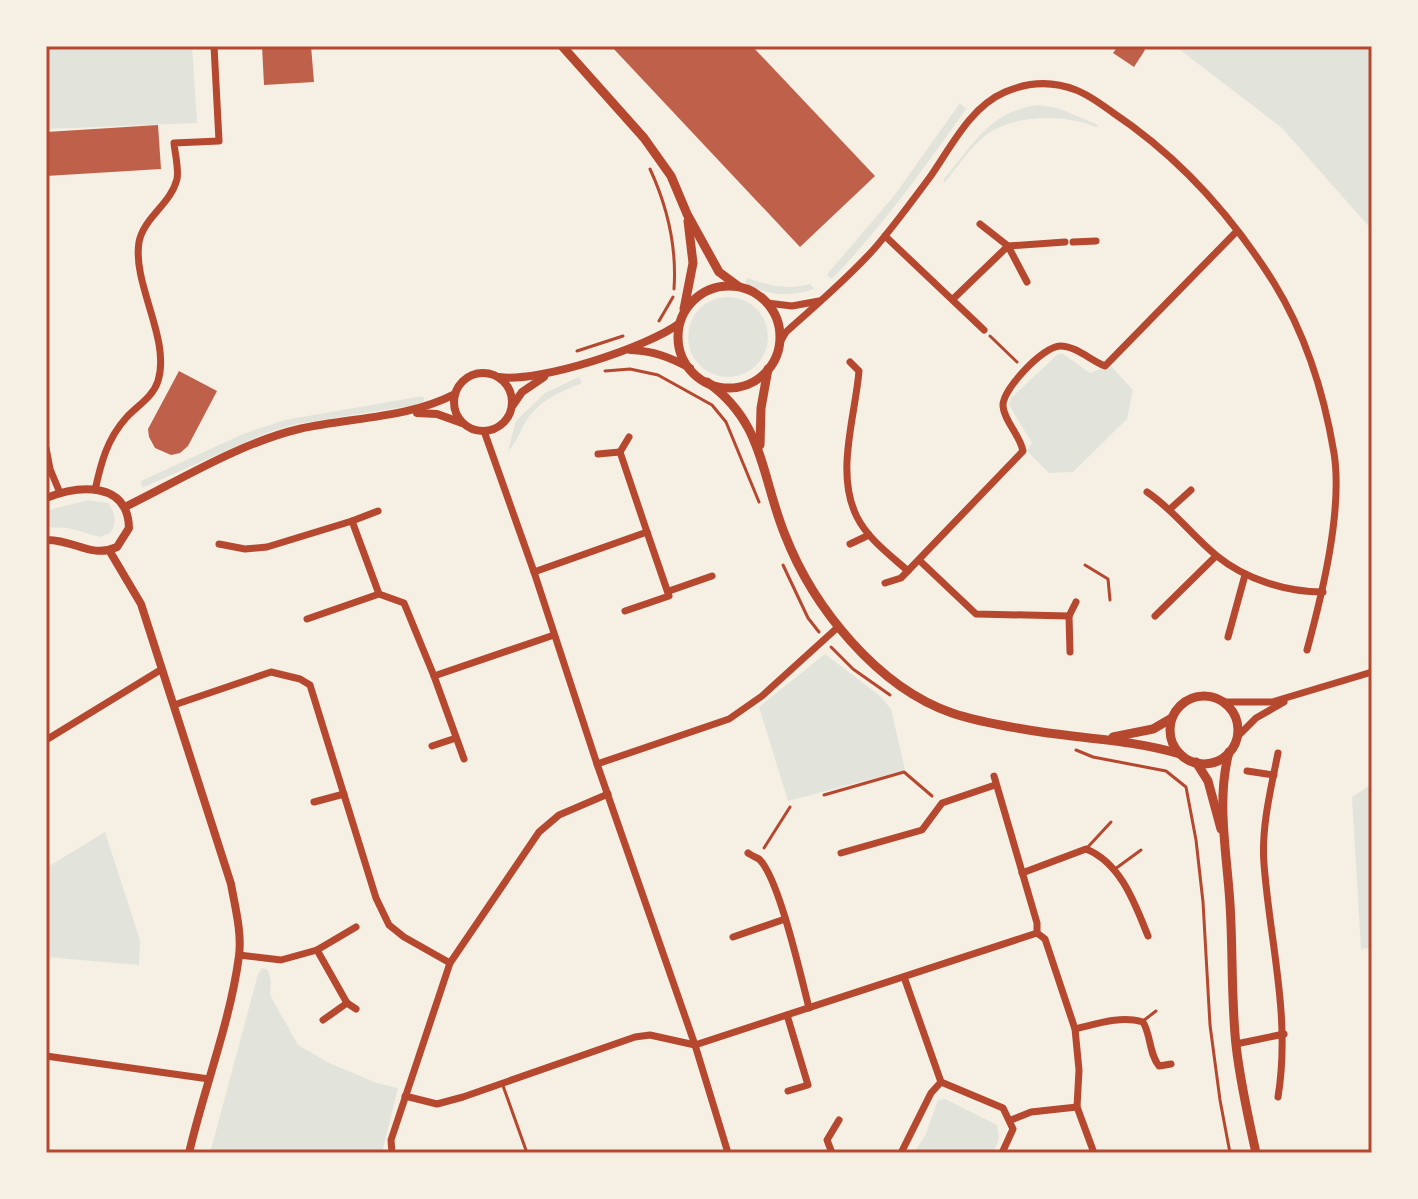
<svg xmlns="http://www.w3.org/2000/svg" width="1418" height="1199" font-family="Helvetica,sans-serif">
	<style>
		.green { fill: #e2e4dc }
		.building { fill: #bf614a }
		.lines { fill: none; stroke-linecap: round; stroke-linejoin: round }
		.path { stroke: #b5482f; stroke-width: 3 }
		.service { stroke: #b5482f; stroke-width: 3 }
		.minor { stroke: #b5482f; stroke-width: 7 }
		.tertiary { stroke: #b5482f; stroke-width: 8 }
		.secondary { stroke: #b5482f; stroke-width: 9 }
		.neatline { fill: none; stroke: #b5482f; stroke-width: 3 }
	</style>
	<rect width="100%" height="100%" fill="#f6efe4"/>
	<g class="green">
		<path d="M46,46h146l5,77 -151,6z"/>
		<path d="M1175,46h197v184l-90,-102z"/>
		<path d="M960,103l6,6c-42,59 -84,118 -134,170l-5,-4 2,-3 65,-76z"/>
		<path d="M1037,105l21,3 40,17 -2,2c-32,-13 -81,-13 -110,8 -16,12 -29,33 -42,48v-4c29,-34 45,-67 93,-74z"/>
		<path d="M747,278c23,8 40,12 63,6l4,5c-24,8 -47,7 -69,-6z"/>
		<circle cx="728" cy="337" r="40"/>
		<path d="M1058,354h5l27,19 20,-8 23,25 -6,29 -54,53 -24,1 -22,-22 5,-8 -23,-38 2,-7z"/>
		<path d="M579,377l3,6c-21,9 -40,16 -54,35 -8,11 -10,23 -20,33l8,-30 29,-28z"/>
		<path d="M423,396l1,5 -9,4 -119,19 -30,9 -124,55 -1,-7 102,-47 42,-14z"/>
		<path d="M88,500l20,3c7,10 10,20 2,30l-10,4 -32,-9 -22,-1v-16z"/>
		<path d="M825,654l54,41 12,14 14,61 -117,31 -29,-94z"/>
		<path d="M1372,784v163l-11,2 -9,-152z"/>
		<path d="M105,832l35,108 -1,25 -93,-8v-89z"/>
		<path d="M262,968l6,2 3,11 -1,14 28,50 31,18 48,20 21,5 -16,65h-172l48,-179z"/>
		<path d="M945,1099l52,26 2,14 -6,14h-79l12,-19 12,-34z"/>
	</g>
	<g class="building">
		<path d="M262,46h49l3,36 -50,3z"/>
		<path d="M611,46h141l123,130 -75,71z"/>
		<path d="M1118,46h22l5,4 -11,17 -21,-14z"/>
		<path d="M158,125l3,44 -115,7v-44z"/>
		<path d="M179,371l38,20 -29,55 -8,7 -9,2 -16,-7 -6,-11 -1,-8z"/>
	</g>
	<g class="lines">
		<g class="path">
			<path d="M650,169c18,39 27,77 24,120"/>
			<path d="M659,321l14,-24"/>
			<path d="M990,336l27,26"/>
			<path d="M577,351l46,-15"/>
			<path d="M605,371l25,-2 28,6 54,30 14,17 33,80"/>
			<path d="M783,565l25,53 11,14"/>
			<path d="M831,647l22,22 37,26"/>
			<path d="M1076,750l17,7 73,14 20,16 10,53 7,62 7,123 10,75 10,53"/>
			<path d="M824,795l80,-23 28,24"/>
			<path d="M764,848l26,-41"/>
		</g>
		<g class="service">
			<path d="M1085,565l23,14 2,21"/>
			<path d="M1086,849l25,-27"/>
			<path d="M1115,869l26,-19"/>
			<path d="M1143,1021l13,-10"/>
			<path d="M502,1083l25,70"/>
		</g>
		<g class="minor">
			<path d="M980,224l28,22 19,36"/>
			<path d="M885,236l99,94"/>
			<path d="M1073,242l23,-1"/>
			<path d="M953,299l55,-53 57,-4"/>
			<path d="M767,303l25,3 27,-5"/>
			<path d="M779,344l7,-12c30,-27 61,-53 88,-83 20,-23 38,-48 56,-72 21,-30 40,-70 75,-85 23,-10 48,-11 71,-2 13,5 25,14 36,22 66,44 120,104 162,171 32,52 50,110 60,170 9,57 -12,142 -27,197"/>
			<path d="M850,362l9,9c-4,47 -24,102 -2,146 11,22 33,38 51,54"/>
			<path d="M484,431l50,141 63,192 132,-45 33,-23 76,-69"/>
			<path d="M46,448l4,21 10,24"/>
			<path d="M620,452l9,-15"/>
			<path d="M95,490c6,-27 12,-51 31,-72 11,-12 27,-21 32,-37 13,-42 -26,-97 -19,-139 5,-25 32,-38 38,-63 2,-10 -2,-25 -3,-36l45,-2 -5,-95"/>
			<path d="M1147,492c27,18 45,44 70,64 28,23 69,36 106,36"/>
			<path d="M1170,509l21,-19"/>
			<path d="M352,521l26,-10"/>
			<path d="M219,544l26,5 22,-2 85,-26 27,73 25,9 30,73"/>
			<path d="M850,544l19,-9"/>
			<path d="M919,560l57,54 93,2 1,36"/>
			<path d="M534,572l113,-40 -27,-80 -22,2"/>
			<path d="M885,583l16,-5 122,-127c-3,-16 -19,-30 -20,-45 -1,-17 41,-60 57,-60 16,0 30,14 45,20l132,-135"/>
			<path d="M669,591l43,-15"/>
			<path d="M625,611l44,-15 -22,-64"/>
			<path d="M1069,616l7,-14"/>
			<path d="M1155,616l61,-60"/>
			<path d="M307,619l72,-25"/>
			<path d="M1228,637l17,-62"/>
			<path d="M1223,702h49l100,-30"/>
			<path d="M174,705l97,-33 29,7 10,6 66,213 13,27 15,12 46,26"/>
			<path d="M1237,737l19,-19 28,-16"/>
			<path d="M46,740l116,-71"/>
			<path d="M432,746l24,-8"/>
			<path d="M464,759l-30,-83 120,-41"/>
			<path d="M597,764l98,281 33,108"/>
			<path d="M1247,771l27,4"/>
			<path d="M994,776l43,147v10l8,6 30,90 4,41 -2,37 17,46"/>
			<path d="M314,802l30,-8"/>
			<path d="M748,853c1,1 9,5 11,6 20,19 42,118 50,149"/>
			<path d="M841,853l81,-23 20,-27 53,-18"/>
			<path d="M1022,873l64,-24c35,14 49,55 62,87"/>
			<path d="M733,937l52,-18"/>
			<path d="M317,950l30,53 9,6"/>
			<path d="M239,955l42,5 36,-10 39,-23"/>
			<path d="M904,977l37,105 62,26 10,21 -11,24"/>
			<path d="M787,1015l21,70 -20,6"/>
			<path d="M323,1020l24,-17"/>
			<path d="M1075,1029c21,-5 46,-14 68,-7 8,13 6,32 16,44l12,-2"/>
			<path d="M1236,1044l48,-10"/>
			<path d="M46,1056l163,23"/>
			<path d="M405,1096l32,8 26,-7 172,-60 15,-2 45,10 342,-112"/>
			<path d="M1278,1097c13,-80 -8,-154 -14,-233 -3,-36 7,-76 14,-111"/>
			<path d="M1011,1120l20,-8 46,-5"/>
			<path d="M392,1153l-1,-13 59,-177 89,-131 20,-17 49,-21"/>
			<path d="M832,1153l-5,-13 12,-20"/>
			<path d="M901,1153l30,-60 10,-11"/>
		</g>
		<g class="tertiary">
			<path d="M630,350c24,1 39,7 60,18"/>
			<circle cx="483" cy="402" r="29"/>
			<path d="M499,377c40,6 149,-30 181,-54"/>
			<path d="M513,405l9,-13 22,-15"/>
			<path d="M417,413l20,1 25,9"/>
			<path d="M46,498c33,-13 82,-17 83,30l-12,19c-26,12 -43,-8 -71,-7"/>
			<path d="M125,507c55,-27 115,-64 174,-78 53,-12 107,-10 156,-35"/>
			<path d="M109,550l32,54 90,280c4,23 11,48 8,72 -9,67 -35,132 -50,197"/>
		</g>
		<g class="secondary">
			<path d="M562,46l82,92 27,38 16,38 32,58 19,14"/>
			<circle cx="729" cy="337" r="51"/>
			<path d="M684,309l9,-46 -5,-42"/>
			<path d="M707,382c57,40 54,94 78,153 28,72 92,152 167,178 24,8 69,16 96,20 44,6 88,8 132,21"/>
			<path d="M760,445l1,-37 7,-39"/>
			<circle cx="1204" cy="730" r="34"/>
			<path d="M1113,737l40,-8 19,-11"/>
			<path d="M1229,752c-13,49 -2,102 1,152 3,47 1,94 6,141 4,36 12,72 20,108"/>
			<path d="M1196,762l12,19 13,48"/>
		</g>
	</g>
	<rect width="1418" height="1199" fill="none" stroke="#f6efe4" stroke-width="96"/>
	<rect x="48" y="48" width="1322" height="1103" class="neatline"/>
</svg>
